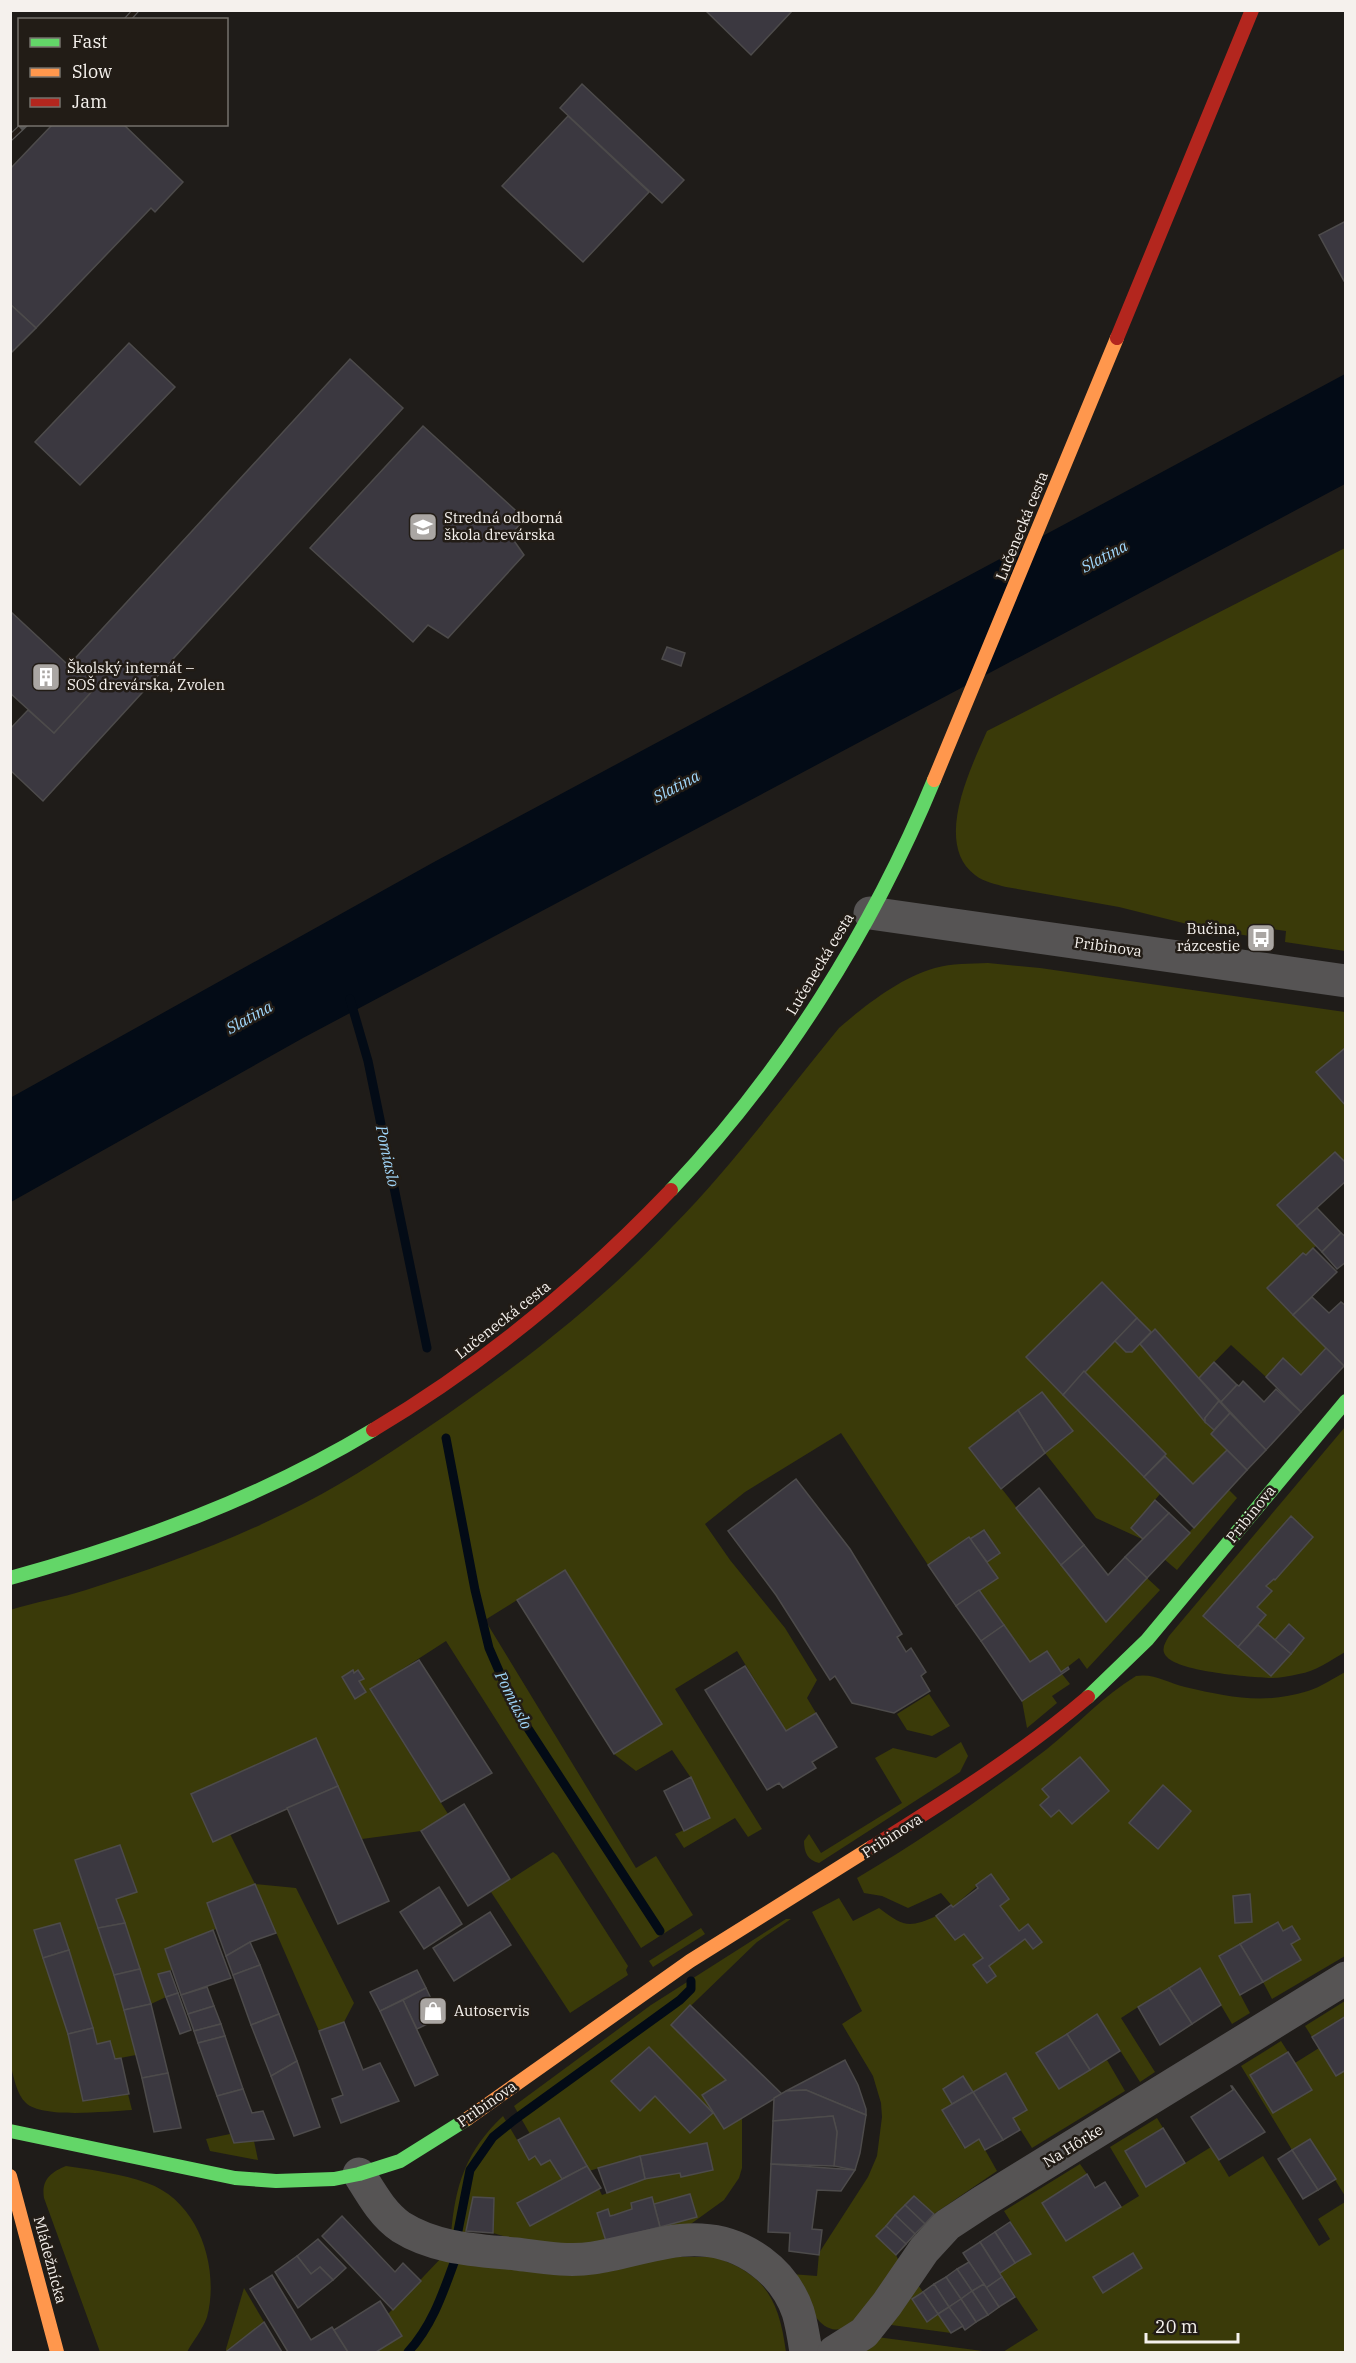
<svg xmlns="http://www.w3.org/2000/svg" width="1356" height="2363" font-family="'IBM Plex Serif',serif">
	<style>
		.green { fill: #3a3a09; fill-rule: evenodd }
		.water { fill: #030b16 }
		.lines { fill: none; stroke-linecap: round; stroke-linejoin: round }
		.stream { stroke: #030b16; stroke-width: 9 }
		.building { fill: #3b3840; stroke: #4d4b4b; stroke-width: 1.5 }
		.street { stroke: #565454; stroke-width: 33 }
		.fast { stroke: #63d668; stroke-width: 14 }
		.slow { stroke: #ff974d; stroke-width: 14 }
		.jam { stroke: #b3261e; stroke-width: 14 }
		.rail-casing { stroke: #565554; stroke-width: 7 }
		.rail { stroke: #221c16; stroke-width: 4.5; stroke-dasharray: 14; stroke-linecap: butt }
		.labels { text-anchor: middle; stroke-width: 5; stroke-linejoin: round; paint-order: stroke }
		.poi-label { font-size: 15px; fill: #f5f1ed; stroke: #221c16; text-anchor: start }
		.street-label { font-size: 15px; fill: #f5f1ed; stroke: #221c16 }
		.water-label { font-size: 16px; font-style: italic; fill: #a0d6fa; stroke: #221c16 }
	</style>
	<rect width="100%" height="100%" fill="#1f1c19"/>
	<g class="green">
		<path d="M1345,548v403l-60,-9 1,-11 -28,-4 -3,10 -52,-9 -84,-21 -113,-20c-11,-3 -22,-5 -31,-12 -42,-32 -4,-107 12,-144z"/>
		<path d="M988,963l52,5 305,44v36l-28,24 28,34v57l-10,-11 -57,53 38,41 -10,9 -3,-2 -36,35 59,60 -25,27 -18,-16 -17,18 -35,-32 -32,33 -44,-49 -4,3 -49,-49 -76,74 134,137 -29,34 13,12 -48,-22 -51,-65 27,-22 -102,17 136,174 41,-44 13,12 -73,79 -8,-11 -18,14 -31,-10 -51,-72 18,-12 -10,-16 13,-9 -15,-23 -15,9 -1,-2 -41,28 -87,-132 -96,59 -40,32 25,36 55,68 32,52 -10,18 9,15 -30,18 -49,-80 -62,38 87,140 -14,8 -13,-19 -51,30 -9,-14 35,-16 -19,-40 -19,-28 -36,21 -22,-17 48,-30 -97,-154 -80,50 151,248 20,-12 37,59 -52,33 -195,-307 -76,49 78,124 -27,17 -59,8 -46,-101 -124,56 38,40 25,50 41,4 58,115 -10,19 -25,9 -64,-147 -48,19 9,26 -51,20 7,21 -13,4 7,23 -15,7 -35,-105 21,-7 -17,-47 -45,15 44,131 17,64 -21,4 -5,-18 -13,3 -37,-121 -26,7 34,104 40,64 20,-4 4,16c-24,1 -89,9 -106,-7 -10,-9 -12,-27 -16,-39v-454c25,-8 51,-12 76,-20 67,-21 135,-45 199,-77 50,-24 96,-54 142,-85 88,-59 172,-124 245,-201 61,-62 112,-132 167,-199 28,-24 61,-50 96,-60 17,-5 35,-4 53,-5z"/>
		<path d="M1115,1341l11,11h6l8,-8 74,86 -3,4 16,16 -34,34 -109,-113z"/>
		<path d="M1345,1427v225c-14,8 -30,20 -46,22 -9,2 -19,4 -28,4 -21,-1 -90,-6 -104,-21 -7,-7 -2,-14 2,-21zM1291,1517l-17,62 -8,7 6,5 -15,16 9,8 -8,10 17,15 14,-15 15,13 -33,38 -68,-60z"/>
		<path d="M1229,1490l8,8 -60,72 -13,-11z"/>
		<path d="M1345,1672v284l-73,43 -9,-17 38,-22 -10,-16 9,-6 -8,-11 -9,4 -6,-9 -57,34 30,57 -18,11 -33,-56 -78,50 34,54 -15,10 -43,-68 -61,39 23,36 48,-29 18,31 -93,57 -19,-30 14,-9 -21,-36 -33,19 -10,-15 -20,12 9,15 -10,7 22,37 15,-9 18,32 -63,43 -20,-18 -38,40 20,19 5,10c-14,20 -50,87 -81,57 -12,-13 -20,-33 -29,-48l26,2 2,-23 49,-76 9,-21 5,-39 -1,-14 -8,-27 -31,-52 20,-13 -50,-99 27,-14 14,23 26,-13c24,18 29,21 57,8l18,24 10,-6 19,24 -9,7 15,1 36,-27 8,10 9,-7 -14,-18 -9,7 -19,-25 9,-8 -18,-24 -38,33 -12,-14 -33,15 -26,-12 -18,-3 -7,-15c66,-39 129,-82 190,-129 30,-24 56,-53 89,-73 18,-3 32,7 49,11 44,10 78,18 123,4 13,-4 26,-13 37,-19z"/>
		<path d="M1062,1674l8,10 -18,12 5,7 -30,25 -5,-27z"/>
		<path d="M929,1694l21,32 -18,10 -25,-6 -10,-16z"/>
		<path d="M961,1742l7,14 -8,16 -141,91c-11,-3 -15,-10 -15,-22l5,-7 12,19 81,-50 -27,-45 18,-10 43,10z"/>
		<path d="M553,1852l4,3 71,111 -2,4 2,5 -58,38 -79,-121z"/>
		<path d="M786,1919h5l-34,23 -86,83 55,55 -23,16 39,22v50l-3,10 -15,22 -36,26 -81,21 -73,-2 -41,-12 1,-35 -21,-1 -8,40 -14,-2c4,-50 15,-84 52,-119l26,44 6,-4 6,9 9,-5 12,19 -45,24 13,23 69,-37 3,6 43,-16 35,-6 2,4 30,-7 -5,-27 -67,13 -51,15 -30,-53 -29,16 -16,-28 137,-101zM649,2047l64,66 -23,20 -35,-37 -15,15 -29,-30zM690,2194l6,23 -90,24 -9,-28 11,-3 2,6 22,-7 -1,-6 20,-5 3,6z"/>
		<path d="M701,1928l4,6 -52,33 -4,-6z"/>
		<path d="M1345,2001v15l-33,21 -7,-11z"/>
		<path d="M1281,2041l7,11 -38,23 24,38 37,-23 -16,-27 24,-15 17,28 9,-6v126l-35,-57 -18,11 -51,-84z"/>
		<path d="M1157,2118l6,10 -38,23 21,36 65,-40 18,30 34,-21 56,90 11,-7 -12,-20 27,-17v150h-342l35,-22 -38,-57 30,-20 -26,-42 76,-47 7,10 -45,29 24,38 73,-45 -29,-49z"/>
		<path d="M230,2134l4,9 20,-2 4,19 -48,-9 -4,-12z"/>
		<path d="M66,2166c27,4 56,8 81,17 52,18 73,85 60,134 -4,12 -14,24 -20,35h-87l-56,-154c-3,-18 7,-26 22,-32z"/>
		<path d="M443,2256l271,1c52,17 65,43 72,95h-410l26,-16 -14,-22z"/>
		<path d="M914,2279l9,13 -11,8 15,21 11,-7 13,19 -67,-9z"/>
		<path d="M244,2288l20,34 -38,30v-3z"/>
		<path d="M877,2337l113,15h-125z"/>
	</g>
	<path class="water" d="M1345,374v110l-1042,554 -292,164 -1,-104 424,-236z"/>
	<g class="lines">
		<g class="stream">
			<path d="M350,999l18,62 59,287"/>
			<path d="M446,1438l29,152 14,58 27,62 144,221"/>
			<path d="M458,2231l12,-61 23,-33 21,-17 166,-120 11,-11v-8"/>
			<path d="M408,2352c24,-26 35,-59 47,-92"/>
		</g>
	</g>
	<g class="building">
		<path d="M705,10h88l-42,45z"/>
		<path d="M582,84l102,96 -22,23 -102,-95z"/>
		<path d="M568,116l81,76 -66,70 -81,-76z"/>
		<path d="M53,124h70l60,58 -28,30 -4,-4 -115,120 -26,-24v-135z"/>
		<path d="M1346,221v59l-2,1 -25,-46z"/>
		<path d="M10,304l26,24 -26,26z"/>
		<path d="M129,343l46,44 -95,98 -45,-43z"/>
		<path d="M350,359l53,49 -360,393 -33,-31v-41l18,-19 26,23 40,-44 -25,-24z"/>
		<path d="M423,426l102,93 -15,16 14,20 -76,83 -20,-13 -15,17 -103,-94z"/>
		<path d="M10,611l84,78 -40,44 -44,-40z"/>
		<path d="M667,647l18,6 -4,13 -19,-7z"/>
		<path d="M1344,1049l2,1v56l-30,-34z"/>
		<path d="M1335,1152l11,11v18l-49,45 -20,-21z"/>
		<path d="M1317,1208l24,25 -19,19 -25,-26z"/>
		<path d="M1341,1233l5,4v25l-9,7 -15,-17z"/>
		<path d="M1313,1248l24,24 -44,43 -26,-27 36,-35 3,2z"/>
		<path d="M1102,1282l35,36 -74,77 -37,-38z"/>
		<path d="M1312,1297l17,16 12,-11 5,4v58l-2,2 -51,-51z"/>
		<path d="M1137,1318l14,14 -19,20h-6l-11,-11z"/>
		<path d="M1155,1329l64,72 -14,17v4l-65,-78z"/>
		<path d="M1326,1348l18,18 -43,46 -35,-35 17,-19 18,17z"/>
		<path d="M1214,1362l23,23 -16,17 -22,-24z"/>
		<path d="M1084,1371l82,83 -22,23 -81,-82z"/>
		<path d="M1243,1381l21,21 12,-13 25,23 -35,38 -45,-48 16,-17 2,1z"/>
		<path d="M1042,1392l31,39 -28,22 -27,-43z"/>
		<path d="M1219,1401l11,12 -16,17 -9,-8v-4z"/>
		<path d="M1018,1410l27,43 -44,36 -32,-41z"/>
		<path d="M1230,1413l36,37 -19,20 -36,-36z"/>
		<path d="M1227,1450l20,20 -53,58 -50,-51 21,-21 28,28z"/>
		<path d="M796,1479l54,70 52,85 -5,3 9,15 5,-4 15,24 -5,4 9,15 -36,22 -42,-10 -17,-27 -5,4 -54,-85 -48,-64z"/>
		<path d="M1039,1488l45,57 -23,20 -45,-57z"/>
		<path d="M1155,1500l14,13 -25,27 -13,-12z"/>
		<path d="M1169,1513l21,20 -43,45 -22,-21z"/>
		<path d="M1291,1516l22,21 -38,43 -1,-1 -8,7 6,5 -15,16 9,8 -28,32 -35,-31z"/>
		<path d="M984,1530l16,23 -13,9 -17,-23z"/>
		<path d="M969,1537l29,41 -42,28 -28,-41z"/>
		<path d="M1084,1545l24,30 17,-18 22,21 -41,44 -45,-57z"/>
		<path d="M565,1570l97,154 -48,30 -97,-154z"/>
		<path d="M979,1590l25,35 -23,16 -25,-35z"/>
		<path d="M1289,1624l15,14 -13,16 -16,-14z"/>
		<path d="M1004,1625l26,37 17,-11 14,21 7,-5 1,2 -47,32 -41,-60z"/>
		<path d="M1258,1625l33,29 -20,22 -33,-29z"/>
		<path d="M419,1660l73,113 -51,29 -71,-113z"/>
		<path d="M745,1666l41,65 30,-18 21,34 -25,15 4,6 -33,20 -4,-5 -12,7 -62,-100z"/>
		<path d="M353,1670l1,3 4,-3 6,9 -5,2 7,11 -11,7 -13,-22z"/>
		<path d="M316,1738l22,48 -125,56 -22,-48z"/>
		<path d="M1080,1757l29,34 -37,33 -13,-14 -8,7 -11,-12 9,-8 -7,-8z"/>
		<path d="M691,1777l19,41 -26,13 -20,-40z"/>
		<path d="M1163,1785l28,26 -33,38 -29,-26z"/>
		<path d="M338,1786l51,115 -51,23 -51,-116z"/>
		<path d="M464,1804l46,75 -42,27 -47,-75z"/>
		<path d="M120,1845l17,47 -21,7 9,24 -27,5 -23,-68z"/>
		<path d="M991,1874l18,25 -9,7 19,25 9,-7 14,18 -9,7 -8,-10 -36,27 7,10 -9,7 -14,-18 10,-7 -19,-24 -9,6 -19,-24 15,-11 2,2 25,-19 -2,-3z"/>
		<path d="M255,1884l21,49 -26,9 -24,14 -19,-53z"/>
		<path d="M439,1887l23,37 -38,25 -24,-37z"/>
		<path d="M1250,1894l2,28 -17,1 -2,-27z"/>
		<path d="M490,1912l21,33 -57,36 -21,-33z"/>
		<path d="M1278,1922l5,9 9,-5 8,13 -9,5 10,16 -38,22 -23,-38z"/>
		<path d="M60,1923l9,27 -26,8 -9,-28z"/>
		<path d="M125,1923l15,46 -26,6 -16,-47z"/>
		<path d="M213,1930l18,48 -50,17 -16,-46z"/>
		<path d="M250,1942l10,23 -27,10 -7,-19z"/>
		<path d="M1240,1944l23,38 -23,13 -21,-39z"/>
		<path d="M69,1950l24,78 -25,6 -25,-76z"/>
		<path d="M260,1965l19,49 -28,11 -18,-50z"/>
		<path d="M1200,1968l21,37 -29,19 -23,-36z"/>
		<path d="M140,1969l11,35 -27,6 -10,-35z"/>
		<path d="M417,1970l9,18 -46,23 -10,-19z"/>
		<path d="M170,1971l8,22 -12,4 -8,-23z"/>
		<path d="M207,1987l7,19 -26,8 -7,-19z"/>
		<path d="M426,1988l14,30 -23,11 -14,-29z"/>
		<path d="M1169,1988l23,36 -32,21 -22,-38z"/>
		<path d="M178,1993l13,37 -11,4 -14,-37z"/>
		<path d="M403,2000l35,75 -23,11 -35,-75z"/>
		<path d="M151,2004l17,69 -26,5 -18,-68z"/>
		<path d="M690,2005l92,89 -58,35 -22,-34 24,-15 -55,-55z"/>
		<path d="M214,2006l7,18 -27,7 -6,-17z"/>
		<path d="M279,2014l18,47 -26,15 -20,-51z"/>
		<path d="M1097,2014l23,37 -30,19 -23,-36z"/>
		<path d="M1346,2016v54l-10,6 -24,-39z"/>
		<path d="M344,2022l19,48 17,-7 19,38 -58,22 -9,-24 11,-4 -24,-64z"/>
		<path d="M221,2024l4,12 -27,7 -4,-12z"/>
		<path d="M93,2028l4,16 13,-3 5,18 6,-1 8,36 -46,7 -15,-67z"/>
		<path d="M1067,2034l23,36 -31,19 -23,-36z"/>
		<path d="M225,2036l18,53 -26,7 -19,-53z"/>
		<path d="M649,2047l64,66 -23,20 -35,-37 -15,15 -29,-30z"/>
		<path d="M1288,2052l24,38 -39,23 -23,-38z"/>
		<path d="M845,2060l13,25 8,24v6l-60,-25 -20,1z"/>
		<path d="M297,2061l23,66 -26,9 -23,-60z"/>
		<path d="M168,2073l13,55 -27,4 -12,-54z"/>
		<path d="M1006,2073l21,37 -14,8 7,12 -17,10 -30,-48z"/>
		<path d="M963,2076l10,16 -21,12 -9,-15z"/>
		<path d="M1231,2086h1l33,46 -46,28 -28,-43 42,-27z"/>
		<path d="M243,2089l9,24 11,-2 11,28 -40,4 -17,-47z"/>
		<path d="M806,2090l60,25 -6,38 -5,17 -21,-4 3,-34 -4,-16 -60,5 1,-23 12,-7z"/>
		<path d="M973,2092l30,48 -18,10 -6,-11 -14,9 -23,-38z"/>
		<path d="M833,2116l4,16 -3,34 -63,-2 2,-43z"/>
		<path d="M559,2118l28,48 -25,13 -12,-19 -9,5 -6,-9 -6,4 -11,-20z"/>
		<path d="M1163,2128l22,35 -39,24 -21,-36z"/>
		<path d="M1310,2139l26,40 -18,11 -26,-40z"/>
		<path d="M707,2143l6,27 -32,7 -1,-4 -35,6 -5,-23z"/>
		<path d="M1292,2150l26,40 -15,9 -25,-40z"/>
		<path d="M640,2156l5,23 -38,14 -9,-25z"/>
		<path d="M771,2164l84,6 -14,21 -24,-1 -5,39 10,1 -3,25 -30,-4 1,-18 -22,-1z"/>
		<path d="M587,2166l14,22 -71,38 -13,-23z"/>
		<path d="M1087,2174l8,14 10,-6 16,25 -55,34 -24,-38z"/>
		<path d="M690,2194l7,23 -37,10 -6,-23z"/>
		<path d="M914,2196l20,18 -9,10 -20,-19z"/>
		<path d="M473,2197l21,1 -1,35 -27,-2z"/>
		<path d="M652,2197l8,30 -54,14 -9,-28 11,-4 2,7 4,-1 18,-6 -1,-6z"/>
		<path d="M905,2205l20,19 -10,10 -20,-19z"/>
		<path d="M895,2215l20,19 -9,10 -20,-18z"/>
		<path d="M342,2216l53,56 8,-9 18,18 -28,29 -71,-74z"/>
		<path d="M1010,2222l21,32 -16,9 -20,-31z"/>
		<path d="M886,2226l20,18 -10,11 -20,-19z"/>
		<path d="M995,2232l20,31 -15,10 -20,-31z"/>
		<path d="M318,2239l28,29 -13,12 -13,-13 -9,7 -14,-18z"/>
		<path d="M980,2242l22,35 -16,11 -23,-35z"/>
		<path d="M1133,2253l9,15 -39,25 -10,-16z"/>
		<path d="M297,2256l14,18 9,-7 13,13 -35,28 -23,-36z"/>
		<path d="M969,2262l15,22 -12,7 -15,-22z"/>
		<path d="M957,2269l15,22 -11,8 -15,-22z"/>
		<path d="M272,2275l39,65 21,-13 16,25h-60l-38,-63z"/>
		<path d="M946,2277l15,22 -12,8 -15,-23z"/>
		<path d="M1002,2277l13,20 -16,10 -13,-19z"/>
		<path d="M934,2284l15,23 -11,7 -15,-22z"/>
		<path d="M984,2284l15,23 -11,8 -16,-24z"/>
		<path d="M972,2291l16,24 -12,7 -15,-23z"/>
		<path d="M923,2292l15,22 -11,8 -15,-23z"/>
		<path d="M961,2299l15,23 -11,8 -16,-23z"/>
		<path d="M380,2301l22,35 -26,16h-28l-14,-22z"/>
		<path d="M949,2307l14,19 -12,7 -13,-19z"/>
		<path d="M264,2322l18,30h-53l-2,-1z"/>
	</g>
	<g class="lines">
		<g class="street">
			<path d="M870,913l476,68"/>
			<path d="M359,2174c12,19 23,40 42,53 35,22 76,23 115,27 25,3 51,8 77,4 35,-5 72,-20 108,-18 43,2 83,31 97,72 4,13 6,27 8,40"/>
			<path d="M834,2352l30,-19 23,-29 37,-54 23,-25 35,-23 364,-224"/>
		</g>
		<g class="fast">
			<path d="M671,1190c112,-118 201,-260 263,-410"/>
			<path d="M10,1578c127,-35 250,-80 363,-148"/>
			<path d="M1088,1697l59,-57 199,-239"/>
			<path d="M10,2131l225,47 41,3 58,-2 25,-5 41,-13 67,-42"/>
		</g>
		<g class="slow">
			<path d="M934,780l183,-442"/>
			<path d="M467,2119l223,-158 182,-114"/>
			<path d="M10,2176l47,176"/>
		</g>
		<g class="jam">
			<path d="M1117,338l135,-328"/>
			<path d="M373,1430c111,-66 209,-147 298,-240"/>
			<path d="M872,1847c75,-47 149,-93 216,-150"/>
		</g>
		<g class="rail-casing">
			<g id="rail">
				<path d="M127,20l9,-10"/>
				<path d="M10,138l15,-14"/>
			</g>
		</g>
		<use href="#rail" class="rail"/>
	</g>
	<defs>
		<g id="school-square" transform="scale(1.5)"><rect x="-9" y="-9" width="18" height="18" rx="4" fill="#aaa6a3" stroke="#221c16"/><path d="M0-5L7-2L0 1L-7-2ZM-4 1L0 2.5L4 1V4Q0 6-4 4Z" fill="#fff"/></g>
		<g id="building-square" transform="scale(1.5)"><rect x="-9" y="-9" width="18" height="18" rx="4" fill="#aaa6a3" stroke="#221c16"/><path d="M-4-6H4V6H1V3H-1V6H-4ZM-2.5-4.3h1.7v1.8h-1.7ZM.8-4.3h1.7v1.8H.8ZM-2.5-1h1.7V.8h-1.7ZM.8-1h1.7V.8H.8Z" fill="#fff"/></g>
		<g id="bus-square" transform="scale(1.5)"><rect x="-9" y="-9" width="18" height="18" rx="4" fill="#aaa6a3" stroke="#221c16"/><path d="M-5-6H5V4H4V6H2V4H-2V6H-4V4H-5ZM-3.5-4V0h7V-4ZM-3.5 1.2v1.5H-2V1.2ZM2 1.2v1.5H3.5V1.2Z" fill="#fff"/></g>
		<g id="shop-square" transform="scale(1.5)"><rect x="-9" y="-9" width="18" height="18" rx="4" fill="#aaa6a3" stroke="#221c16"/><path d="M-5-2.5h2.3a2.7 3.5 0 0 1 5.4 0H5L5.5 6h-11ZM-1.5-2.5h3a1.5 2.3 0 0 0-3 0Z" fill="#fff"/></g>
	</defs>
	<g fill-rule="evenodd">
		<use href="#school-square" x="423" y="527"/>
		<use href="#building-square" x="46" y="677"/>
		<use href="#bus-square" x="1261" y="938"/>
		<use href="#shop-square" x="433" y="2011"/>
	</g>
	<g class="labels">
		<g class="poi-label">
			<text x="444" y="523">Stredná odborná<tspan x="444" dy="17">škola drevárska</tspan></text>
			<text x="67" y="673">Školský internát –<tspan x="67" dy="17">SOŠ drevárska, Zvolen</tspan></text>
			<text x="1240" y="934" text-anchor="end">Bučina,<tspan x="1240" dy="17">rázcestie</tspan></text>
			<text x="454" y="2016">Autoservis</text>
		</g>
		<g class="street-label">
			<text transform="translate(1022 526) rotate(-68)" y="5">Lučenecká cesta</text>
			<text transform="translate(1108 947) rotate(8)" y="5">Pribinova</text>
			<text transform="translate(820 964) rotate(-59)" y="5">Lučenecká cesta</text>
			<text transform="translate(503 1320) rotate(-38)" y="5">Lučenecká cesta</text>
			<text transform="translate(1251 1514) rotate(-51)" y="5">Pribinova</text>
			<text transform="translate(892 1836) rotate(-33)" y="5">Pribinova</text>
			<text transform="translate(487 2104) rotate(-35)" y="5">Pribinova</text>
			<text transform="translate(1073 2146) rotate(-32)" y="5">Na Hôrke</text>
			<text transform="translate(50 2260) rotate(75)" y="5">Mládežnícka</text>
		</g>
		<g class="water-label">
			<text transform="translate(1104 556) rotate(-28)" y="6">Slatina</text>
			<text transform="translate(676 786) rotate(-28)" y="6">Slatina</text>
			<text transform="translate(249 1017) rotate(-29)" y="6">Slatina</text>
			<text transform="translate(388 1156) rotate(78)" y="6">Pomiaslo</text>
			<text transform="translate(514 1700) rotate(63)" y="6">Pomiaslo</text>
		</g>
	</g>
	<rect width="1356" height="2363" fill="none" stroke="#f5f1ed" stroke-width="24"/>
	<rect x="18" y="18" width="210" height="108" fill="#221c16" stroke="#76716c" stroke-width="1.5"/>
	<rect x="30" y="38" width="30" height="9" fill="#63d668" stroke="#76716c" stroke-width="1.5"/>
	<text x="72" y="48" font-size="18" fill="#f5f1ed">Fast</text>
	<rect x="30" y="68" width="30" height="9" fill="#ff974d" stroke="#76716c" stroke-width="1.5"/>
	<text x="72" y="78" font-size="18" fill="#f5f1ed">Slow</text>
	<rect x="30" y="98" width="30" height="9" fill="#b3261e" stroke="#76716c" stroke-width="1.5"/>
	<text x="72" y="108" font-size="18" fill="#f5f1ed">Jam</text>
	<path d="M1146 2333v9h92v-9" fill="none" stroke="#f5f1ed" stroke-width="3"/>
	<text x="1155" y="2333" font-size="18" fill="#f5f1ed" stroke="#221c16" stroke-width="4.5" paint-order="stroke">20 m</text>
</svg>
